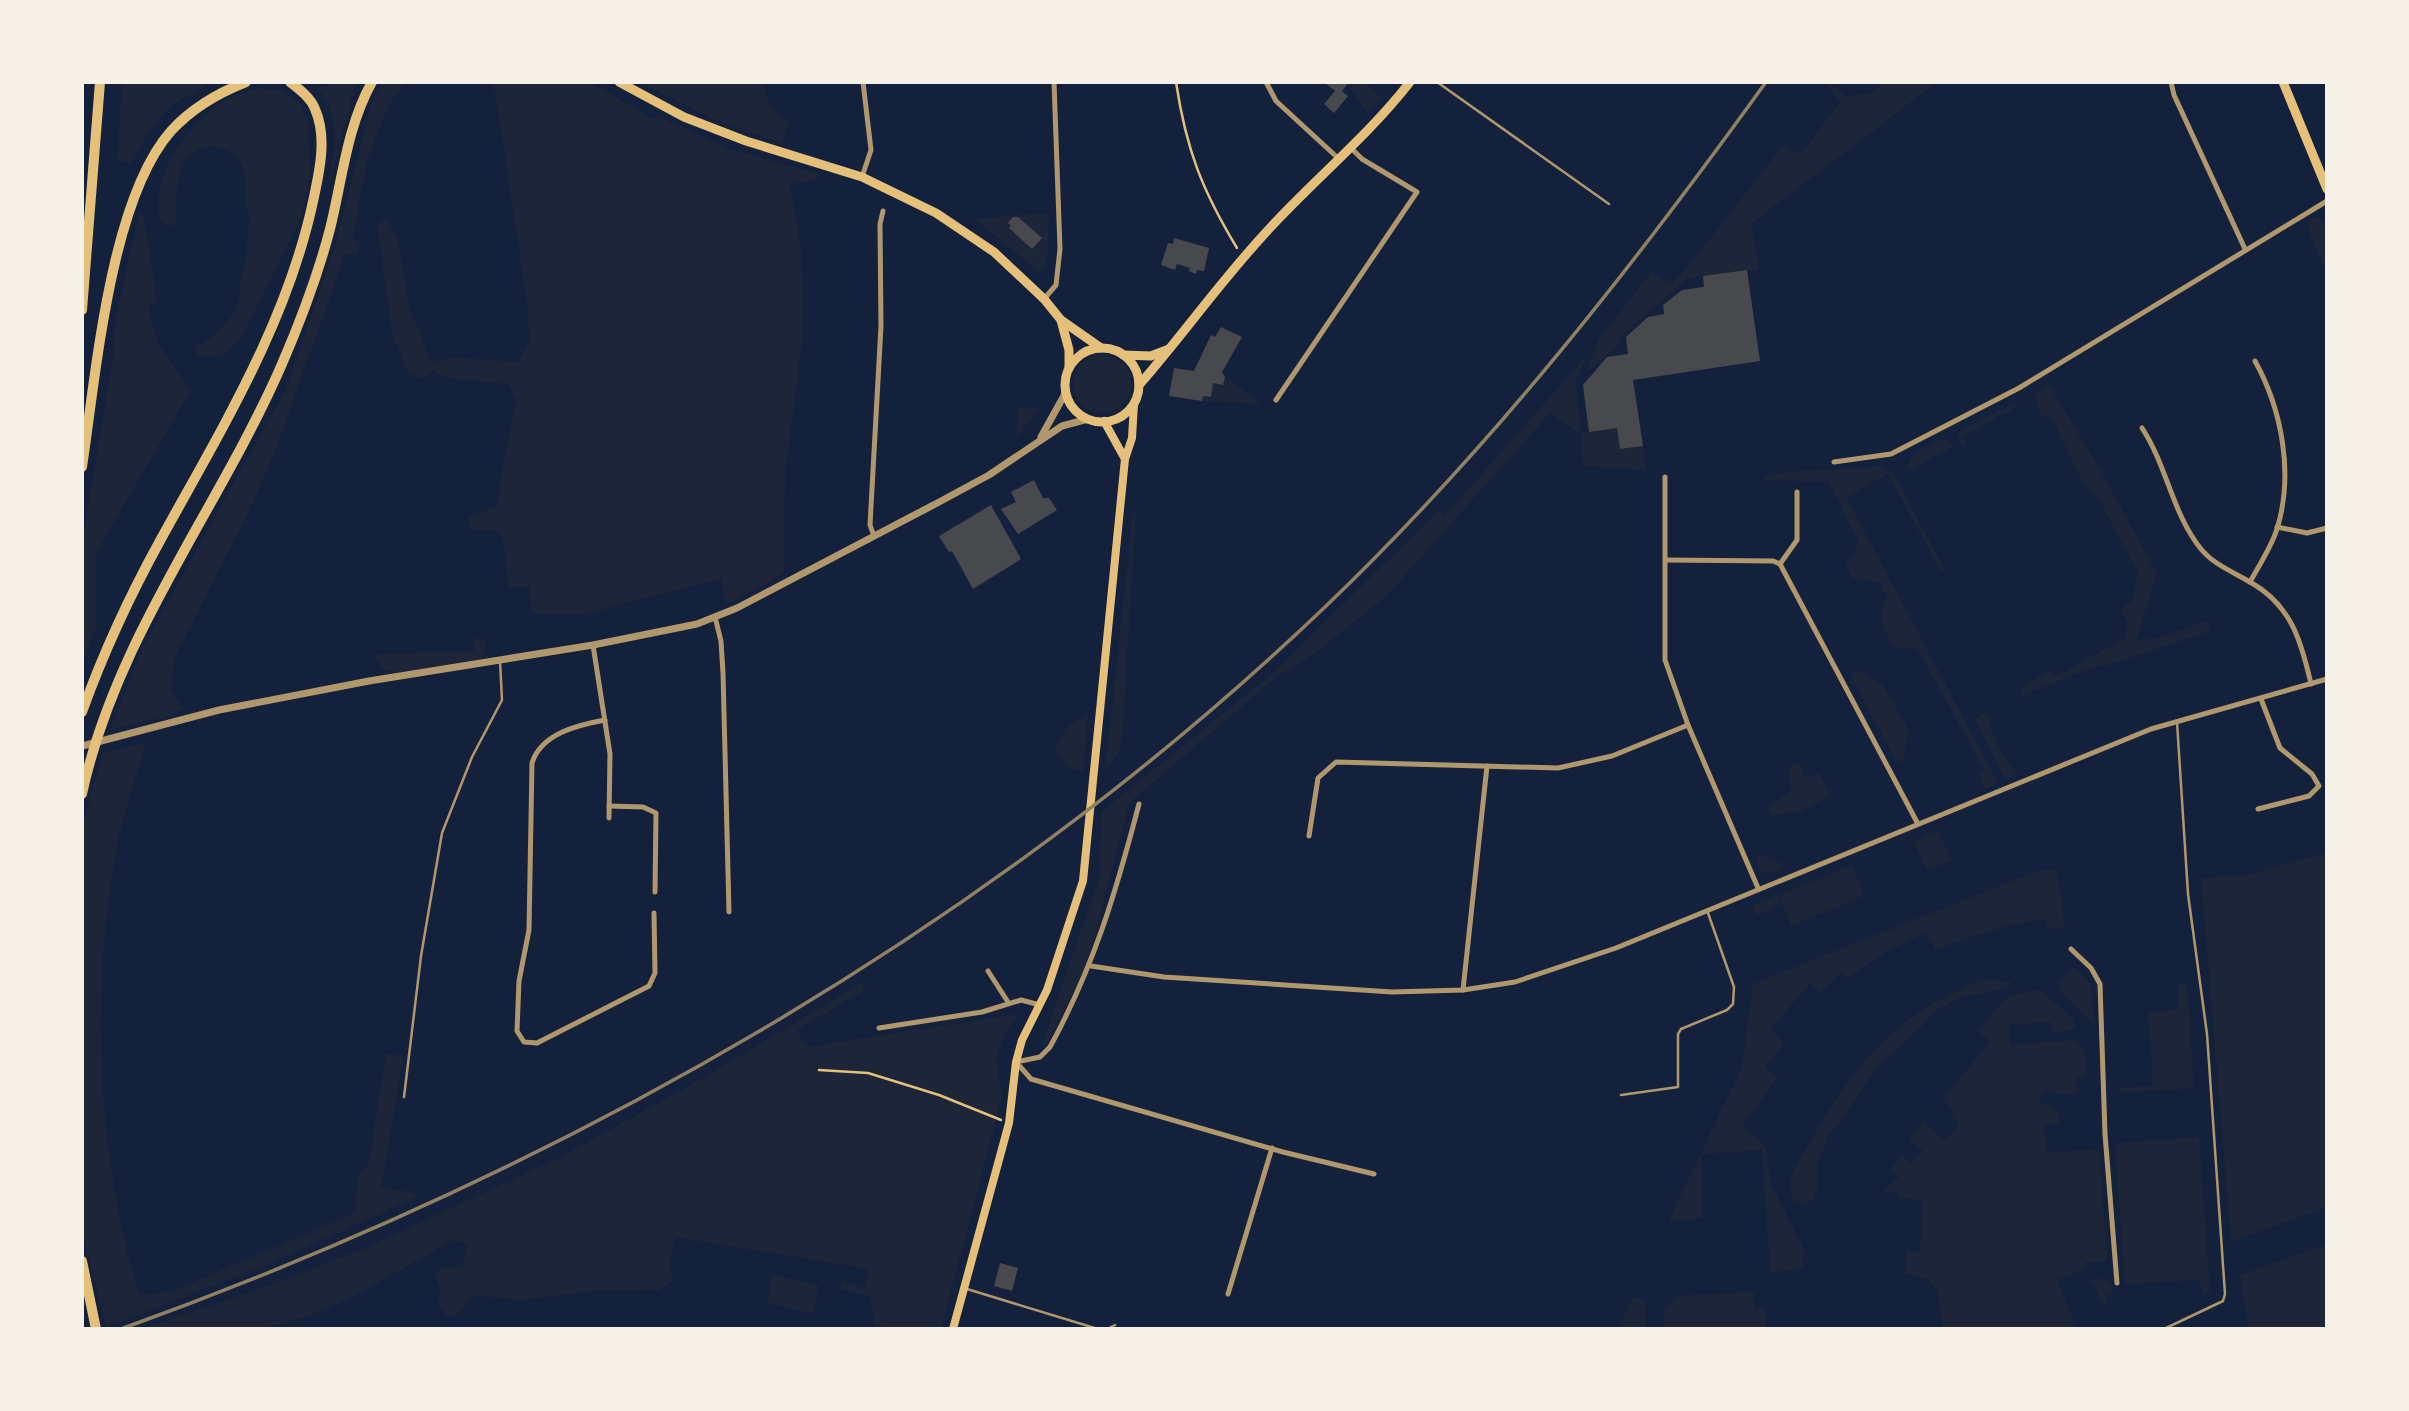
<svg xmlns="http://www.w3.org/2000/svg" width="2409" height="1411" font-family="'DejaVu Sans',sans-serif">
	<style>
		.green { fill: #1d2539 }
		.building { fill: #48494c }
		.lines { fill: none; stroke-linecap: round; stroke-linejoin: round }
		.path { stroke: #e5c07b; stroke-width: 2.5 }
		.service { stroke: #b1986c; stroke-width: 2.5 }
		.minor { stroke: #b1986c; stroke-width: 5 }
		.tertiary { stroke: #b1986c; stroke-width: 7 }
		.secondary { stroke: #e5c07b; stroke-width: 8 }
		.primary { stroke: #e5c07b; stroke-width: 9 }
		.trunk { stroke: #e5c07b; stroke-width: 10 }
		.motorway { stroke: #e5c07b; stroke-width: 10 }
		.rail { stroke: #918062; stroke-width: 3.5 }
	</style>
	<rect width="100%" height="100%" fill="#14213d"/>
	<g class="green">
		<path d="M122,82h83l1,4 -36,20 -24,30 -14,27 -15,-2z"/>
		<path d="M349,82h7l-28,108c6,-42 15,-66 -11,-103z"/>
		<path d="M405,82l-17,24 -21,55 -14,76 8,7 -4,10 -12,1 -69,194 -28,64 -74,145 -3,32 12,19 -14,7 -59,14 34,-85 141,-254 49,-142 37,-143 9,-23z"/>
		<path d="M487,82h102l63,36 5,-2 71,32 91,26 -2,6 -21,3 -6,5 12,62 1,86 -18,140 -1,95 -18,13 -40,20 -5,-25 -136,35h-53l-3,-27h-20c-4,-18 -2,-40 -10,-56l-30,-1v-13l29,-11 4,-36 14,-70 -8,-16 -60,-6 -16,-8 -8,9 -16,-5 -16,-41 -15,-110 10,-4 11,22 11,65 23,58 18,-7 68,5 11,-20 -1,-32 -33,-220z"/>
		<path d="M639,82h122l11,26 17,16 -7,19 -54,-17z"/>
		<path d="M1352,82h11l18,16 -13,16 -18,-26z"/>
		<path d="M1824,82h4l18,15 29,-5 9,-10h53l-185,141 7,46 -71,9 -65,56 -4,10 -32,27 11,-30 53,-69 19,12 12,-10 102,-129 17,9 39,-52z"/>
		<path d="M260,88l22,3 18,12 8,20 2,53 -9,42 -25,51 -33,66 -23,23 -24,-4v-8c21,-9 39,-27 43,-51 2,-10 -1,-18 6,-27l4,-52c-9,-19 3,-39 -11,-57 -6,-7 -14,-11 -23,-12 -41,-5 -39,51 -39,76l-5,5 -10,-7c-13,-43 25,-92 58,-117 12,-9 27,-12 41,-16z"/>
		<path d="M139,213l4,1 10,55 3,34 -8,2 10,39 33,46 -95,163v74l-14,40v-127l31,-185 3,-39z"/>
		<path d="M1041,213l8,2 -2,52 -8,5 -64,-53z"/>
		<path d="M2313,217l14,5v53l-18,-44 -1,-8z"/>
		<circle cx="1102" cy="384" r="29"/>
		<path d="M1587,355l-11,26 5,52 36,-5 3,21 23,-3 3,24 -64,-4 -1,-32 -31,-21 -162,181 -71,58 -42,26 -145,124 -37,141 -10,29 -36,72 -4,-1 57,-169 1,-62 171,-138 166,-163 7,5z"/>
		<path d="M1225,377l36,27 -59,-3 1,-5h8l2,-13 10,2z"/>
		<path d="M2048,383l53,88 56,103 -21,66 21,-2 51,-18 2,11 -108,36 -3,-2 -80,32 5,-12 27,-14 4,6 70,-39 3,-16 -7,-13 11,-7 6,-29 -39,-74c-20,-12 -35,-62 -49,-84l-8,2 -8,-21z"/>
		<path d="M2011,404l7,2 -55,30 3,7 -4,2 -4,-8 2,-6z"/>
		<path d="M1017,408h21l-21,31z"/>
		<path d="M1945,438l9,8 -42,23 -5,-2 6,-13z"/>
		<path d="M1878,466l16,8 51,96h-5l-52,-96 -42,23 152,286 -14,6 -5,-14 5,-6 -67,-120 -24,-2c-9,-18 -18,-31 -6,-49l-7,-16 -28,-4 -7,-13 8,-8 5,-15 -29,-60 -64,-2 -2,-3c37,-10 77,-6 115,-11z"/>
		<path d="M1133,512h3l-14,228 -4,13 -13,19z"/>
		<path d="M475,637l10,4 1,9 -4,9 -83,14 -14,-3 -11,-13 5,-3 95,-3z"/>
		<path d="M1856,670l26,14 26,45 -5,32 -6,1 -46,-85z"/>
		<path d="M1988,712c1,21 16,48 30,62l-13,5 -30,-60z"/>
		<path d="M1088,715l-5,56 -13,-3 -15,-18 12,-23z"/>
		<path d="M146,742c-10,36 -23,72 -30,108 -26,147 -19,303 23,445l31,-3 185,-79 3,-37 11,-13 17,-110 17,3 -22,132 32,4 3,5 -147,67 -163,63 -24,-93v-405l20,-76z"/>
		<path d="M1799,763l6,15 14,-5 11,22 -27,16 -33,4 -1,-9 22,-14 -3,-25z"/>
		<path d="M1938,830l13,31 -24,10 -13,-30z"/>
		<path d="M1759,853l25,11 -1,4 -15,6 -6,-2 -6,-12z"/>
		<path d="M2327,853v354l-96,35 -30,-364 45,-3z"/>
		<path d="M1852,865l13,31 -74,30 -12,-31z"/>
		<path d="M2057,869l8,58 -17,2 -2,-10c-39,5 -74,16 -110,31l-10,-18 -42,21 -35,25 -7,-6 -22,20 -10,-9 -39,46 13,16 -19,21 12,12 -35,48 24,21 5,37 33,66 -1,16 -7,4 -26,2 -8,-122 -61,4 2,64 -35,4 74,-155 11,-83 286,-114z"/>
		<path d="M1777,895l4,9 -24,11 -4,-10z"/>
		<path d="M2074,967l17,17 3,40 -33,-33 -2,-10z"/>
		<path d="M1984,979l27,3v3l-33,10h-14l-31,17 -10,13 -49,45 -34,54 -11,10 -12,33 1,20 -5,13 -10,4 -9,-3 -4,-9 1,-16c53,-94 88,-156 193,-197z"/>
		<path d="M861,983l4,7 -68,40 10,17 211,-33 -14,21 -8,24 6,39 -61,231h-48l-19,-4 -4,-29 -30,-7 2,-7 23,6 4,-19 -194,-32 -4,25 1,20 -13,8 -67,1 -73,9 -46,-5 -17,20 -10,1 -8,-12 3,-15 -6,-13 7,-8 20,-1 5,-23 -14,-4c-60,33 -125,78 -194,89 -34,5 -82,0 -117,0l128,-44 91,-35 196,-91 141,-78z"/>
		<path d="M2177,984h10l7,104 -75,5 1,-5 33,-2 -5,-74 30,-2z"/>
		<path d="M2039,990l35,29 1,7 -4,5 -19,1 -1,-10 -42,3 1,20 67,-5 8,13 2,24 -11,1 1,16 -14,1 -18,-6 -6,13 20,9 1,11 -16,4 3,27 52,-4 8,112 -22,1 1,7 -29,11 21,49h-136l-4,-37 -10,-13 -23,-5 1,-22 14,1 3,-53 -25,-2v-5l-16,-1 17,-15 -9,-8 12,-14 9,8 12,-12 -14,-12 14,-17 22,19 14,-17 -8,-8 3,-6 -12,-11 43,-51 4,-8 -11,-9 30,-35z"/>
		<path d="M2199,1137l11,154 -6,3 -6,-14 -73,4 -10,-141z"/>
		<path d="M2327,1244v85h-79l-8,-54z"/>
		<path d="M772,1274l47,12 -6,28 -46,-11z"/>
		<path d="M2106,1278l8,14 -9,5 3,7 -4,2 -13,-26z"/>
		<path d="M1754,1292v16h11l1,21h-103l2,-20 11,-11 15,-3z"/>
		<path d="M1633,1297l12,4v28h-27z"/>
	</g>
	<g class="building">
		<path d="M1324,82h25l-7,9 6,5 -14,17 -10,-9 11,-13z"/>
		<path d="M1013,217h5l24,21 -10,11 -23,-21 2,-2 -3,-3z"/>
		<path d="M1174,238l35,10 -5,23 -7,-1 -1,4 -7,-3 1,-3 -13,-4 -2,6 -14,-5 7,-22 5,1z"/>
		<path d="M1747,270l13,91 -127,19 10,66 -23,3 -3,-21 -28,4 -6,-47 24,-28 21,-3 -2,-17 22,-20 16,-3 -1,-9 19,-15 22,-3 -1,-11z"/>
		<path d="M1221,327l21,10 -20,35 3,5 -2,8 -10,-2 -2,14 -8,-1 -1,5 -33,-5 5,-28 20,3 17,-36 4,2z"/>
		<path d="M1034,480l9,18h6l8,12 -39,24 -17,-25 15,-7 -5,-10z"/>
		<path d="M991,505l30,54 -48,30 -21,-38 -3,1 -10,-16z"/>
		<path d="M1000,1263l18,5 -6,23 -18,-5z"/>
	</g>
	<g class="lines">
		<g class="path">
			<path d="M1176,82c10,67 26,108 61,166"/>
			<path d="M819,1070l49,3 71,22 62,25"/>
		</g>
		<g class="service">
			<path d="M1437,82l172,122"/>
			<path d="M1621,1095l57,-8v-53l3,-5 46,-19 6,-6 1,-17 -26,-74"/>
			<path d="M404,1097l17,-141 21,-123 30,-76 30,-57 -2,-39"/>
			<path d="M967,1289l131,40"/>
			<path d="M1107,1329l8,-4"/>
			<path d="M2164,1329l59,-28 2,-7 -18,-260 -19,-140 -11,-172"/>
		</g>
		<g class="minor">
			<path d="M1266,82l10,19 63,58"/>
			<path d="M2171,82l3,13 71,154"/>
			<path d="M862,177l9,-27 -8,-68"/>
			<path d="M1044,299l12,-14 4,-36 -6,-167"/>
			<path d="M1276,400l141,-208 -55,-33 -11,-11"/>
			<path d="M2142,428c25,38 30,85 59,121 12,15 32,23 49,33 41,23 51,58 61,102"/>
			<path d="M1834,462l57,-8 128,-66 308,-187"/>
			<path d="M1665,477v183l23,65 70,163"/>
			<path d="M2277,527l30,6 20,-5"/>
			<path d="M874,536l-4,-11 11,-199 -1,-102 3,-13"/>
			<path d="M1666,560l107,1 7,3 138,260"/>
			<path d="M1780,564l17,-24v-48"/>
			<path d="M2250,582c9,-17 21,-34 27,-53 17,-55 5,-119 -22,-168"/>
			<path d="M715,617l6,24 2,32 6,239"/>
			<path d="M593,645l17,109 -1,64"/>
			<path d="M605,720c-28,5 -64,14 -73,43l-3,167 -10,51 -2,50 7,11 13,1 112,-57 6,-13 -1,-60"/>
			<path d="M609,806l34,1 13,6 -1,79"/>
			<path d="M2258,809l51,-13 10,-10 -7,-12 -32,-26 -19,-49"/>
			<path d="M1309,836l9,-58 18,-16 222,6 54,-12 76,-31"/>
			<path d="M2071,949l20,19 9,16 5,150 12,149"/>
			<path d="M1091,966l73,11 228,15 71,-2 52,-8 101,-34 535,-219 176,-50"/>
			<path d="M988,971l20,31"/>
			<path d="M1463,990l24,-224"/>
			<path d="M879,1028l103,-16 39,-12 19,5"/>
			<path d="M1016,1062l15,17 252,73 91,22"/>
			<path d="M1016,1062l24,-5 10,-10c44,-81 66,-155 89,-243"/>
			<path d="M1228,1294l44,-146"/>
		</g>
		<g class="tertiary">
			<path d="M1041,437l25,-45"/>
			<path d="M82,746l137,-36 150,-29 224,-36 104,-21 40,-16 204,-107 48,-26 73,-49 26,-7"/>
		</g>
		<g class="secondary">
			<path d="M1104,421l21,38"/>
			<path d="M953,1329l56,-206 7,-61 6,-22 25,-50 36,-109 42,-422 7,-21 2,-34"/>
		</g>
		<g class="primary">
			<path d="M619,82l65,35 62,24 116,36 74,36 58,39 50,47 17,21 40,28"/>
			<path d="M2283,82l44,107"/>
			<path d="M1061,320l8,30v17"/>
			<circle cx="1102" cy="385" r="37"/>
			<path d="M1123,355l28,1 18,-7"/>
			<path d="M1139,385c44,-50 83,-106 130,-156 46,-50 99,-93 141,-147"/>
		</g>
		<g class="trunk">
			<path d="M82,712c22,-61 48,-117 79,-173 61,-111 127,-217 153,-342 6,-28 13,-61 1,-88 -4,-11 -16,-20 -25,-27"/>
			<path d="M82,794c34,-158 137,-285 200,-430 19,-44 36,-89 48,-135 12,-48 17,-103 42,-147"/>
			<path d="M82,1261l14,68"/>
		</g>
		<g class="motorway">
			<path d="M82,310l18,-228"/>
			<path d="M82,467c14,-92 28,-267 89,-336 21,-23 47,-38 75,-49"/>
		</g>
		<path class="rail" d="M121,1329c441,-159 864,-397 1204,-722 166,-159 307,-339 441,-525"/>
	</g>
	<rect width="2409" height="1411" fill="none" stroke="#f6f1e7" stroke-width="168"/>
</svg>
